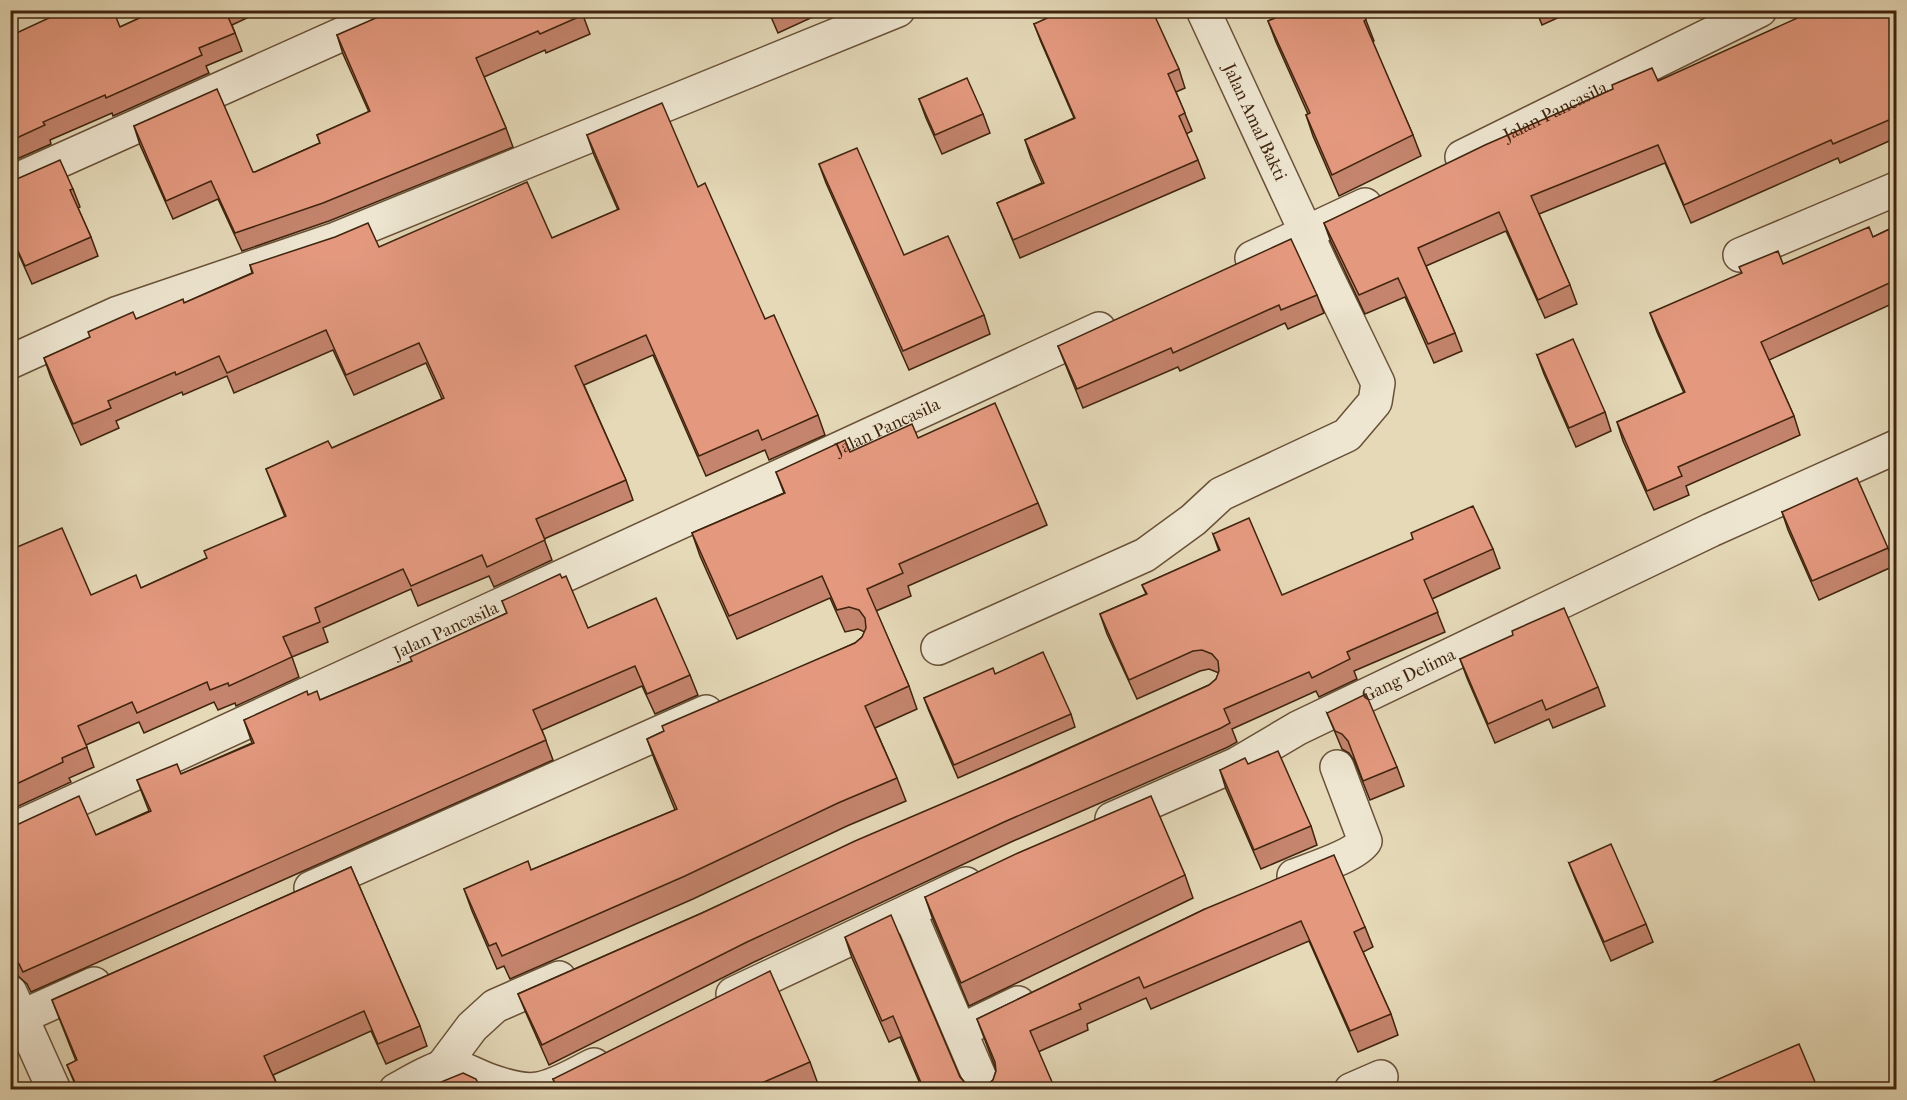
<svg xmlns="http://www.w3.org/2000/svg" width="1907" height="1100" font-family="'IM FELL French Canon',serif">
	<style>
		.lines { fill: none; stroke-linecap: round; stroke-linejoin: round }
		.minor-casing { stroke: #695138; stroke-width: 36 }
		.minor { stroke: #eee6d1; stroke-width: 33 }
		.wall { fill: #c4846d; stroke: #40240e; stroke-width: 1.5 }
		.building { fill: #e4997f; stroke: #40240e; stroke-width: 1.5 }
		.labels { text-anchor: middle; stroke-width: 4.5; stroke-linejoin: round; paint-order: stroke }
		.street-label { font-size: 18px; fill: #40240e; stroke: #eee6d1 }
	</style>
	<rect width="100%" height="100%" fill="#e5d9b8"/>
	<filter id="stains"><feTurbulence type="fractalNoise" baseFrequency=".00333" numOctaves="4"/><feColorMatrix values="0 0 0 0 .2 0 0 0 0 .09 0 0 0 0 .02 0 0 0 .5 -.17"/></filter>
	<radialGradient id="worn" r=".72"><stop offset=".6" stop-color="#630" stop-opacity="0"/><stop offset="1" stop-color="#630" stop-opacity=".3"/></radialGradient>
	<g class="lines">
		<g class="minor-casing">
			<g id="minor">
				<path id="s1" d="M1462,157l298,-147"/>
				<path d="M10,183l386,-173"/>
				<path d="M1740,255l156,-66"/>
				<path d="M1252,258l113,-53"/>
				<path d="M10,362l108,-49 218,-74 562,-229"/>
				<path d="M938,648l207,-93 48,-35 28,-26 126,-59 28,-33 3,-19 -54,-112 -121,-261"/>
				<path id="s2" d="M1112,819l125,-55 61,-36 413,-198 185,-83"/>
				<path id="s3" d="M10,831l1089,-502"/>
				<path d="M1294,876c18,-7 61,-20 71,-35l-28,-74"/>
				<path d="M311,888l395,-176"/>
				<path d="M909,912l76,178"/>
				<path d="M10,992l44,98"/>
				<path d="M733,994l233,-110"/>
				<path d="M21,1017l73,-33"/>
				<path d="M960,1031l58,-28"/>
				<path d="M442,1067l30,-40 23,-21 64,-28"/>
				<path d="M396,1090c13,-7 34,-20 47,-23 15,-3 31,8 45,13 14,5 35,12 50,9 19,-3 39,-16 56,-24"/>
				<path d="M1351,1090l30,-13"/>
			</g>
		</g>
		<use href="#minor" class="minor"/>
	</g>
	<g class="wall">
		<path d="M10,10h13l-13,6z"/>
		<path d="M157,10h107l-32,15 10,26 -36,15 3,7 -96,43 -1,-3 -62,27 1,4 -41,18v-126l110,-9z"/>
		<path d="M581,10l9,24 -44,19 -1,-3 -61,27 22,51 7,19 -184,74 -87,30 -24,-52 -45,20 -33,-74 -6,-19 119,46h2l65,-29 -3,-8 52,-23 -26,-58 -6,-19z"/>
		<path d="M768,10h60l-50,23z"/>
		<path d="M1289,10h73l12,31 -2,1 41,93 8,21 -82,40 -26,-60 -7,-21 2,-1 -32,-72 -8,-21 22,-9z"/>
		<path d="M1536,10h39l-33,15z"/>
		<path d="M1896,10v128l-56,25 -2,-5 -147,65 -26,-60 -126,51 31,71 7,19 -32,14 -39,-87 -80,35 29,67 7,18 -28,12 -29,-66 -40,17 -34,-72 -7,-19 334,-142z"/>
		<path d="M1034,24l145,45 6,19 -9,4 16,39 -6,3 12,26 7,18 -185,80 -23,-55 45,-20 -11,-25 -6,-18 49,-22 -33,-76z"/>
		<path d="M919,99l64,15 7,19 -48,21 -16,-36z"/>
		<path d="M587,135l111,52 67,132 53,96 7,20 -56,25 -4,-10 -59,26 -53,-121 -69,30 42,95 7,20 -89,39 8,21 -58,27 -5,-11 -71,30 -7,-17 -88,39 5,14 -36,15 7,20 -63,29 -1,-3 -17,7 -4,-8 -70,31 -5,-11 -53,23 8,22 -25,11 2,4 -61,28v-260l81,45 50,-7 66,-30 78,-41 -19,-48 66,-21 110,-49 -16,-36 -72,32 -21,-45 -99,43 -7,-17 -44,19 -1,-3 -66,29 3,7 -38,17 -30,-67 -7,-20 92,-39 48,-16 68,-30 -2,-8 129,-18 173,-9 66,-28 -24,-55z"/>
		<path d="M819,164l85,91 80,60 6,19 -81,36 -83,-187z"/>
		<path d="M10,182l63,7 7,18 -2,1 13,29 7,19 -66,28 -21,-47z"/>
		<path d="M1896,226v76l-127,58 25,56 6,19 -114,51 3,9 -35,15 -31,-69 -6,-19 67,-29 -27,-61 -7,-19 223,-76z"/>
		<path d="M1317,295l7,18 -36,16 -3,-6 -105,48 -2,-4 -95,41 -25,-62z"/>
		<path d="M1537,355l68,57 6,19 -35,16 -32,-73z"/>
		<path d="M918,438l120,65 9,22 -139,61 3,10 -35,15 33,75 8,23 -42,19 22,50 9,23 -59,25 -154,73 -183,80 -6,-13 -7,3 -25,-58 -8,-22 67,-19 144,-60 -20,-49 -8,-22 208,-96 7,-6 3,-5 -7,-3 -13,3 -15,-34 -93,41 -37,-83 -8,-23 92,-40 -8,-21 74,-20z"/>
		<path d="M1782,512l106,36 6,18 -75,34 -31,-70z"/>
		<path d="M1213,534l69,61 211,-46 7,19 -68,31 13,33 -91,39 3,8 -38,18 -3,-6 -84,38 5,13 -9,5 -217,95 -257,120 -205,103 -23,-52 -8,-19 184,-81 507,-228 7,-6 3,-6 -10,-4 -9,2 -63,28 -30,-65 -7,-20 46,-20 -4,-9 77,-34z"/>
		<path d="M502,601l86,27 102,47 8,20 -43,19 -13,-28 -100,44 11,30 -522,232 -4,-8 -9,-8 -8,-18v-130l86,7 53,-24 -12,-31 44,-6 71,-31 -8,-23 64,-25 12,5 92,-39 95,-48z"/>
		<path d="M1460,659l138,28 7,19 -52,22 -4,-9 -54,24 -28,-65z"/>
		<path d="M995,674l76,40 4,13 -117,51 -29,-67 -5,-13z"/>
		<path d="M1327,713l70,54 7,19 -34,14 -16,-40 -5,-7 -7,-4z"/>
		<path d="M1248,764l63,62 6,19 -56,24 -35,-80 -6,-19z"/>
		<path d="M1569,863l77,61 7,18 -42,19 -35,-80z"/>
		<path d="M351,867l69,159 7,20 -41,18 -15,-33 -98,44 6,14h-202l-10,-24 9,-4 -24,-61z"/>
		<path d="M1185,875l8,23 -224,108 -36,-86 -8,-23z"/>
		<path d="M1205,909l160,18 8,20 -10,5 28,62 7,21 -40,17 -49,-111 -158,68 -5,-11 -59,26 1,6 -50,22 17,37h-143l9,-3 -21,-49 -11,5 -37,-84 -7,-21 122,148 8,3 9,-1 9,-7 3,-9 -1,-4 -18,-48z"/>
		<path d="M810,1062l8,22 -13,5h-248l-4,-10z"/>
	</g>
	<g class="building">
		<path d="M66,10h47l7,17 37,-17h68l10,23 -36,15 3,7 -96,43 -1,-3 -62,27 2,3 -35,16v-105z"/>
		<path d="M394,10h187l2,5 -43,19 -2,-3 -62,27 30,70 -183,75 -88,30 -24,-52 -45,20 -32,-75 83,-37 36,83h2l65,-29 -3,-8 53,-24 -33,-76z"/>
		<path d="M769,10h12l-10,5z"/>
		<path d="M1065,10h87l27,59 -11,5 17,39 -6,3 19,44 -185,80 -16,-37 47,-20 -19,-43 50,-22 -41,-94z"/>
		<path d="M1290,10h72l4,10 -2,1 49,114 -81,40 -26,-60 4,-2 -42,-92 23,-10z"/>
		<path d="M1815,10h81v107l-63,27 -2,-4 -147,65 -26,-60 -127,51 39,89 -32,15 -39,-88 -81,36 37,85 -27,11 -30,-66 -39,17 -35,-72 161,-78 128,-56 -1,-4 40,-17 6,13z"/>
		<path d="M967,78l16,36 -48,21 -16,-36z"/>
		<path d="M662,103l36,84 7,-4 60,136 9,-4 44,100 -56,25 -4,-10 -59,26 -53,-121 -71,31 51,114 -90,39 9,21 -58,27 -5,-12 -71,31 -8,-17 -88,39 5,14 -37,15 9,20 -63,29 -1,-3 -18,7 -3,-8 -70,31 -5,-11 -54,24 9,21 -25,11 1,4 -53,25v-237l52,-22 29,67 45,-20 5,13 66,-30 -3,-7 82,-35 -20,-47 62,-28 4,7 112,-50 -25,-55 -73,32 -20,-45 -99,43 -8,-17 -43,19 -1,-3 -67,29 3,7 -38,16 -29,-66 46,-21 -2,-5 45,-20 3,7 47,-20 1,4 69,-30 -3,-8 85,-28 33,-14 11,24 148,-65 25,56 67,-29 -32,-74z"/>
		<path d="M857,148l47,107 44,-19 36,79 -81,36 -84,-187z"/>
		<path d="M60,160l13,29 -3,1 21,47 -66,29 -15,-32v-52z"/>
		<path d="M1896,226v54l-135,62 33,74 -116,51 4,9 -35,15 -30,-69 68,-30 -35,-79 92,-40 -3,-6 39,-16 5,13 86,-37 4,10z"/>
		<path d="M1291,239l26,56 -36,15 -2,-5 -106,48 -2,-5 -94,41 -19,-43z"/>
		<path d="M1573,339l32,73 -36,16 -32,-73z"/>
		<path d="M995,403l43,100 -139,61 4,9 -36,16 42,97 -44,20 32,72 -59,25 -153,73 -183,80 -6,-13 -7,3 -25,-57 64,-28 3,9 146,-61 -30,-70 17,-8 -2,-5 193,-83 7,-6 4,-9 -1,-10 -6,-8 -10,-3 -12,3 -15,-34 -93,40 -37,-83 93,-40 -9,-21 69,-32 5,12 62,-28 6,14z"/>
		<path d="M1857,478l31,70 -76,33 -30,-69z"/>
		<path d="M1473,506l20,43 -69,31 14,32 -91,40 3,7 -38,19 -3,-6 -85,37 6,14 -9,5 -217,94 -257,120 -205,103 -24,-51 184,-81 153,-72 175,-75 179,-81 7,-6 3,-8 -1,-10 -6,-7 -10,-4 -9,1 -64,29 -29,-66 47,-20 -5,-9 78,-35 -7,-16 36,-16 33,77 131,-56 -2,-6z"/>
		<path d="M560,574l2,4 4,-2 22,52 68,-30 34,77 -43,19 -12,-28 -102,44 13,30 -523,232 -4,-8 -8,-8 -1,-128 69,-32 17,39 55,-24 -14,-31 40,-16 4,10 73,-31 -10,-23 63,-29 1,4 9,-4 3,9 92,-39 -2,-4 97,-44 -5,-12z"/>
		<path d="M1564,608l34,79 -52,23 -4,-10 -54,24 -28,-65 53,-24 -1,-4z"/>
		<path d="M1043,652l28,62 -117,51 -30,-67 69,-30 2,6z"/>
		<path d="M1366,694l31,73 -34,14 -15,-40 -6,-7 -7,-3 -8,-18z"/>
		<path d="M1278,751l33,75 -57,24 -34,-80 25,-12 3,6z"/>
		<path d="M1151,796l34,79 -224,108 -36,-86 93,-44z"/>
		<path d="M1611,844l35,80 -42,18 -35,-79z"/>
		<path d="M1334,855l31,72 -11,5 37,82 -41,17 -49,-110 -157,67 -5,-11 -60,27 2,5 -51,22 25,58h-143l10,-4 -29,-69 -11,5 -37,-84 46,-22 69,162 7,8 8,3 9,-1 9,-7 3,-9 -1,-9 -18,-43 228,-110z"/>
		<path d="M351,867l69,159 -42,18 -14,-33 -100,45 15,33h-201l-11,-24 10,-5 -25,-60z"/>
		<path d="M770,971l40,91 -62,27h-190l-5,-10z"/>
		<path d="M1799,1044l19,45h-122z"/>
		<path d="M463,1073l13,6 5,10h-57z"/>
	</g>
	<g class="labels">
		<g class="street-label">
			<text dy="6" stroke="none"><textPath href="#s1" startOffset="104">Jalan Pancasila</textPath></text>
			<text transform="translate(1255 122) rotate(65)" y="6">Jalan Amal Bakti</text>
			<text dy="6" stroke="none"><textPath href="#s3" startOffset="966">Jalan Pancasila</textPath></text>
			<text dy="6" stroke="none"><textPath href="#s3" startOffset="480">Jalan Pancasila</textPath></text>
			<text dy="6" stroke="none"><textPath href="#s2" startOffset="330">Gang Delima</textPath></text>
		</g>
	</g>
	<rect width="1907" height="1100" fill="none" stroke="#e5d9b8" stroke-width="36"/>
	<rect x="12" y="12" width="1883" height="1076" fill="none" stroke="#40240e" stroke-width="3"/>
	<rect x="18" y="18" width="1871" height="1064" fill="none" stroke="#40240e" stroke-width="1.5"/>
	<rect width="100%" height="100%" filter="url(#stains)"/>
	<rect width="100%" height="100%" fill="url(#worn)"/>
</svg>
